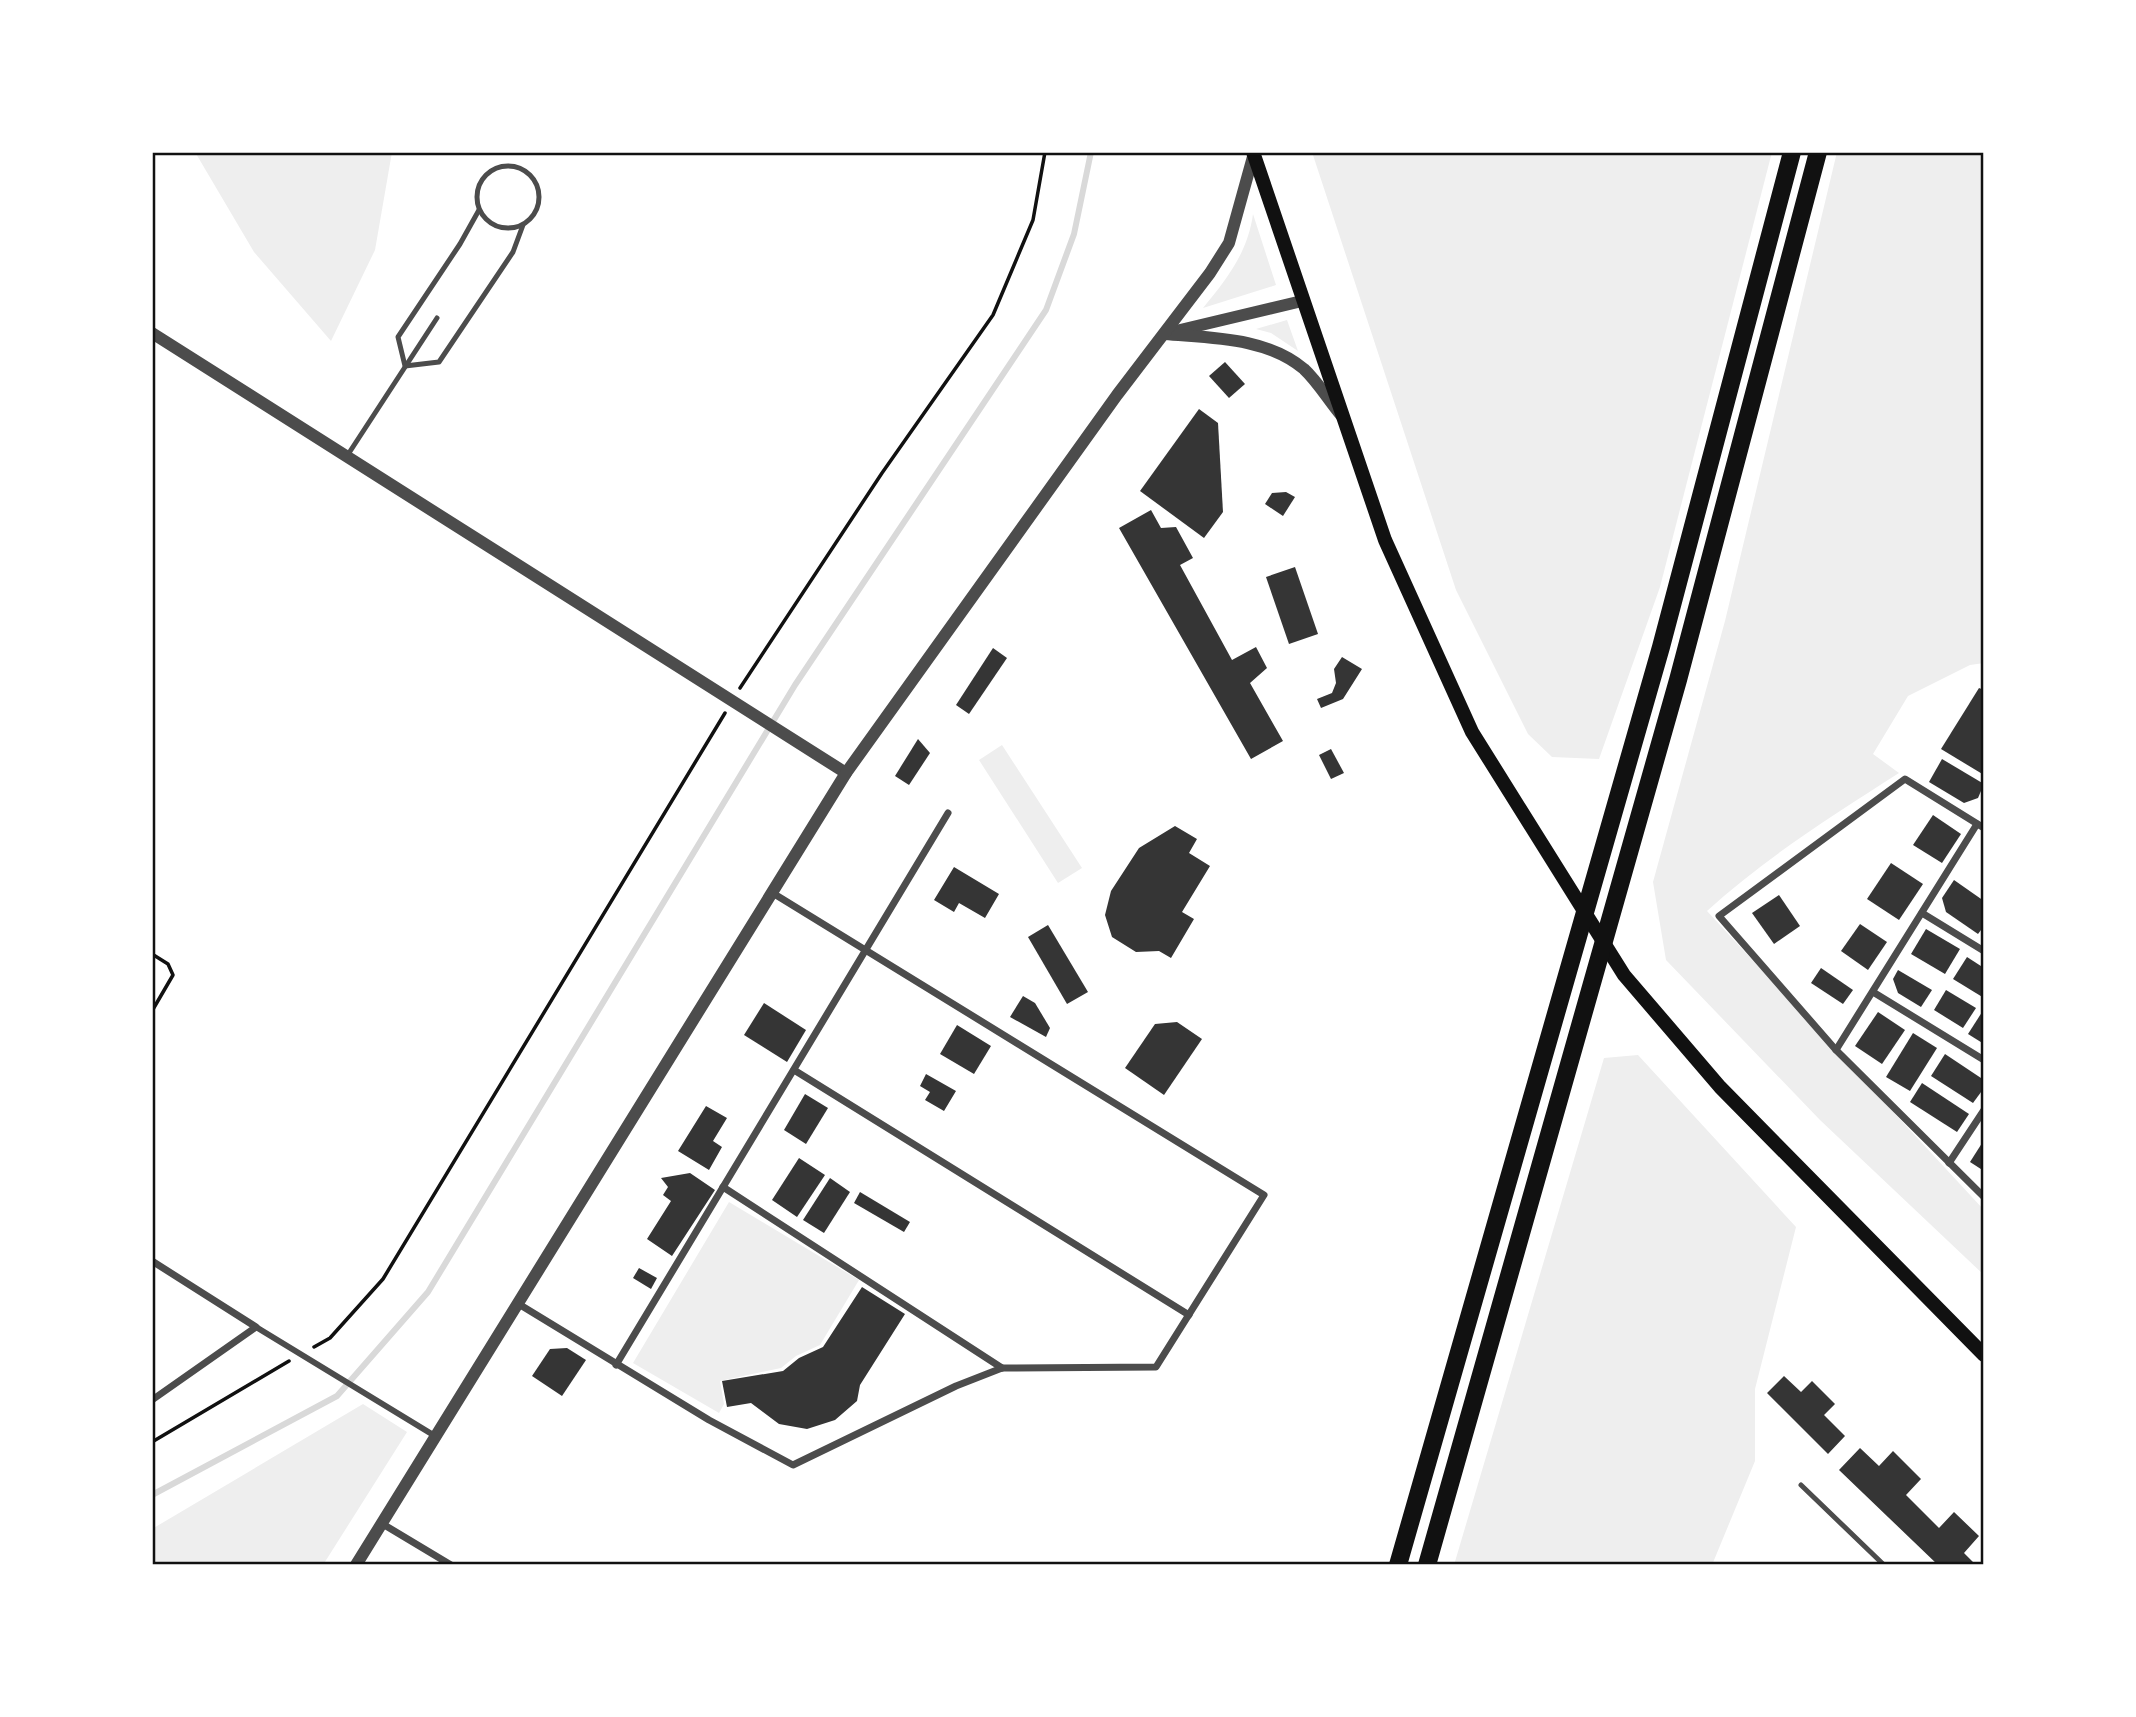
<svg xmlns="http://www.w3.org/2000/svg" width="2136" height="1717" font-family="'Exo 2',sans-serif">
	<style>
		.green { fill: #eee }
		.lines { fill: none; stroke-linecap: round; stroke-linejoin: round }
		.stream { stroke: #d9d9d9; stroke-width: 6 }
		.building { fill: #353535 }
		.path { stroke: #111; stroke-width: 3.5 }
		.service { stroke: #4c4c4c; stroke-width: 5 }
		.pedestrian { stroke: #4c4c4c; stroke-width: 6 }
		.minor { stroke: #4c4c4c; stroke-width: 7 }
		.tertiary { stroke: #4c4c4c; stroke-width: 12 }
		.secondary { stroke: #111; stroke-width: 14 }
		.trunk { stroke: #111; stroke-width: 18 }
		.neatline { fill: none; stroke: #111; stroke-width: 2.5 }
	</style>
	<rect width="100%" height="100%" fill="#fff"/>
	<g class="green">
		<path d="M195,152h197l-17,98 -44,91 -77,-89z"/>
		<path d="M1312,152h460l-112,435 -61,172 -47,-2 -24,-23 -72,-144z"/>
		<path d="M1837,152h147v511l-14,2 -62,31 -35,58 26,19c-67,43 -134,85 -192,138l277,299v65l-164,-155 -154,-160 -13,-78 72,-261z"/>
		<path d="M1253,214l23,71 -73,23c24,-29 45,-56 50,-94z"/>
		<path d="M1287,320l11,31 -27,-18 -15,-4z"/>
		<path d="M1002,745l80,123 -24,15 -79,-123z"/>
		<path d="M1638,1055l158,172 -41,162v72l-43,104h-258l150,-507z"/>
		<path d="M729,1202l130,78 -39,65 -24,11 -15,12 -61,13 4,23 -5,9 -86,-50z"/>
		<path d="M363,1404l44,28 -84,133h-171v-36z"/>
	</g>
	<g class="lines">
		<path class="stream" d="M152,1495l185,-99 91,-104 367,-607 251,-375 28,-76 17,-82"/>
	</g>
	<g class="building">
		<path d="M1225,362l20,22 -16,14 -20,-22z"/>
		<path d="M1199,409l19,14 5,89 -19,26 -64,-47z"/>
		<path d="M1286,492l9,5 -12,19 -18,-12 7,-11z"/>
		<path d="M1151,510l10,18 15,-1 17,31 -13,7 52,95 24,-13 11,21 -17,15 33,58 -32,18 -132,-231z"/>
		<path d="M1295,567l23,67 -29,10 -23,-67z"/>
		<path d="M993,648l14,10 -38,56 -13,-9z"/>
		<path d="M1342,657l20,12 -19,30 -22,9 -4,-9 15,-6 4,-10 -2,-14z"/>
		<path d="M1979,688l5,2v85l-43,-26z"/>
		<path d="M918,739l12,14 -21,32 -14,-9z"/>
		<path d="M1331,749l13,24 -13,6 -12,-24z"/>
		<path d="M1942,759l42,25 -6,14 -14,5 -35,-21z"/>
		<path d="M1933,815l28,19 -19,29 -29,-18z"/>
		<path d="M1175,826l22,13 -8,14 21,13 -28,46 12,7 -23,39 -12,-7 -23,1 -24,-15 -7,-22 6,-24 28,-43z"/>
		<path d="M1891,863l32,21 -24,36 -32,-21z"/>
		<path d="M954,867l45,27 -14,24 -26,-15 -5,9 -20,-12z"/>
		<path d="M1954,880l30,21v25l-6,8 -32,-22 -4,-14z"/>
		<path d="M1779,895l21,31 -26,18 -22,-31z"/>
		<path d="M1860,924l27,18 -19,28 -27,-19z"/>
		<path d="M1048,925l40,67 -21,12 -39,-67z"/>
		<path d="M1926,929l34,20 -15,25 -34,-20z"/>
		<path d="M1967,957l17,11v30l-31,-19z"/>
		<path d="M1821,968l32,22 -10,14 -32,-21z"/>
		<path d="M1898,970l34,20 -11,17 -23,-14 -5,-14z"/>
		<path d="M1946,990l30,18 -13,20 -29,-18z"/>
		<path d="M1023,996l12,7 15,25 -4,9 -36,-20z"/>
		<path d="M764,1003l42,27 -19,32 -43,-27z"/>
		<path d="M1984,1009v35l-16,-10z"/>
		<path d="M1878,1012l27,18 -23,34 -27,-18z"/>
		<path d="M1177,1022l25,17 -38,56 -39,-27 30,-44z"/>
		<path d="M957,1025l34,21 -17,28 -34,-20z"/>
		<path d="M1913,1033l24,15 -27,43 -24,-14z"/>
		<path d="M1945,1054l39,26v8l-11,15 -42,-27z"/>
		<path d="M926,1074l30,17 -12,20 -19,-11 5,-8 -10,-6z"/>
		<path d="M1922,1083l47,31 -12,18 -47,-30z"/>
		<path d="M805,1094l23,14 -22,36 -22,-14z"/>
		<path d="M706,1106l21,12 -14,23 9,6 -13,23 -31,-19z"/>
		<path d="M1984,1140v31l-14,-9z"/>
		<path d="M799,1158l26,17 -28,42 -25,-17z"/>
		<path d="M690,1173l25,17 -43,66 -25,-17 24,-38 -8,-6 5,-8 -7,-9z"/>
		<path d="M830,1178l20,14 -26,41 -21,-13z"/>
		<path d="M860,1192l50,30 -6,10 -50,-29z"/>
		<path d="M639,1268l18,10 -6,11 -18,-11z"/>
		<path d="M862,1287l43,27 -45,71 -3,16 -22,19 -28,9 -28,-5 -28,-21 -24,4 -5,-26 61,-10 16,-13 24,-11z"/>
		<path d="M567,1348l19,12 -24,36 -30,-20 18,-27z"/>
		<path d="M1784,1376l17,16 11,-11 23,23 -11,11 21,21 -17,18 -61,-61z"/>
		<path d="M1860,1448l19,18 14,-15 28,28 -15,16 33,33 15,-16 25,24 -15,17 12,12h-38l-99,-95z"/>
	</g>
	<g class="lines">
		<g class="path">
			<path d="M740,688l142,-215 111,-158 40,-95 12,-68"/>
			<path d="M152,954l16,10 5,11 -21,36"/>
			<path d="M314,1347l16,-9 53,-59 342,-566"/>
			<path d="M152,1442l137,-81"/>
		</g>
		<g class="service">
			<circle cx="508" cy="197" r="31"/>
			<path d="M479,210l-19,34 -62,93 7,29 34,-4 74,-110 10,-27"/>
			<path d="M347,456l90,-138"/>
			<path d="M1801,1485l83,80"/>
		</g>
		<path class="pedestrian" d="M256,1327l179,109"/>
		<g class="minor">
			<path d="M1984,828l-79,-49 -186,137 117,134 148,147"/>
			<path d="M1922,913l62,38"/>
			<path d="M1873,992l111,68"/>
			<path d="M1836,1050l141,-226"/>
			<path d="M794,1070l395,245"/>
			<path d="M1949,1163l35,-53"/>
			<path d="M723,1187l279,181"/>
			<path d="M152,1261l104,66 -104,73"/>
			<path d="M517,1303l192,117 84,45 163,-79 46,-18 154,-1 108,-172 -493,-303"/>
			<path d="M616,1365l332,-552"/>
			<path d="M381,1523l70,42"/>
		</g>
		<g class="tertiary">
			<path d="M1176,331l126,-30"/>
			<path d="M152,333l694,440"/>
			<path d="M1165,334c46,4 101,3 139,35 14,13 25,32 37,46"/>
			<path d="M356,1565l490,-792 271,-378 93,-122 19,-30 25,-90"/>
		</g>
		<path class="secondary" d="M1253,152l132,388 87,192 152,243 96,112 264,268"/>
		<g class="trunk">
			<path d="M1398,1565l263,-918 131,-495"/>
			<path d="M1427,1565l251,-885 140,-528"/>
		</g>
	</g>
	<rect width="2136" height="1717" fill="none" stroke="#ffffff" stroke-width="308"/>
	<rect x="154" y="154" width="1828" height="1409" class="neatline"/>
</svg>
